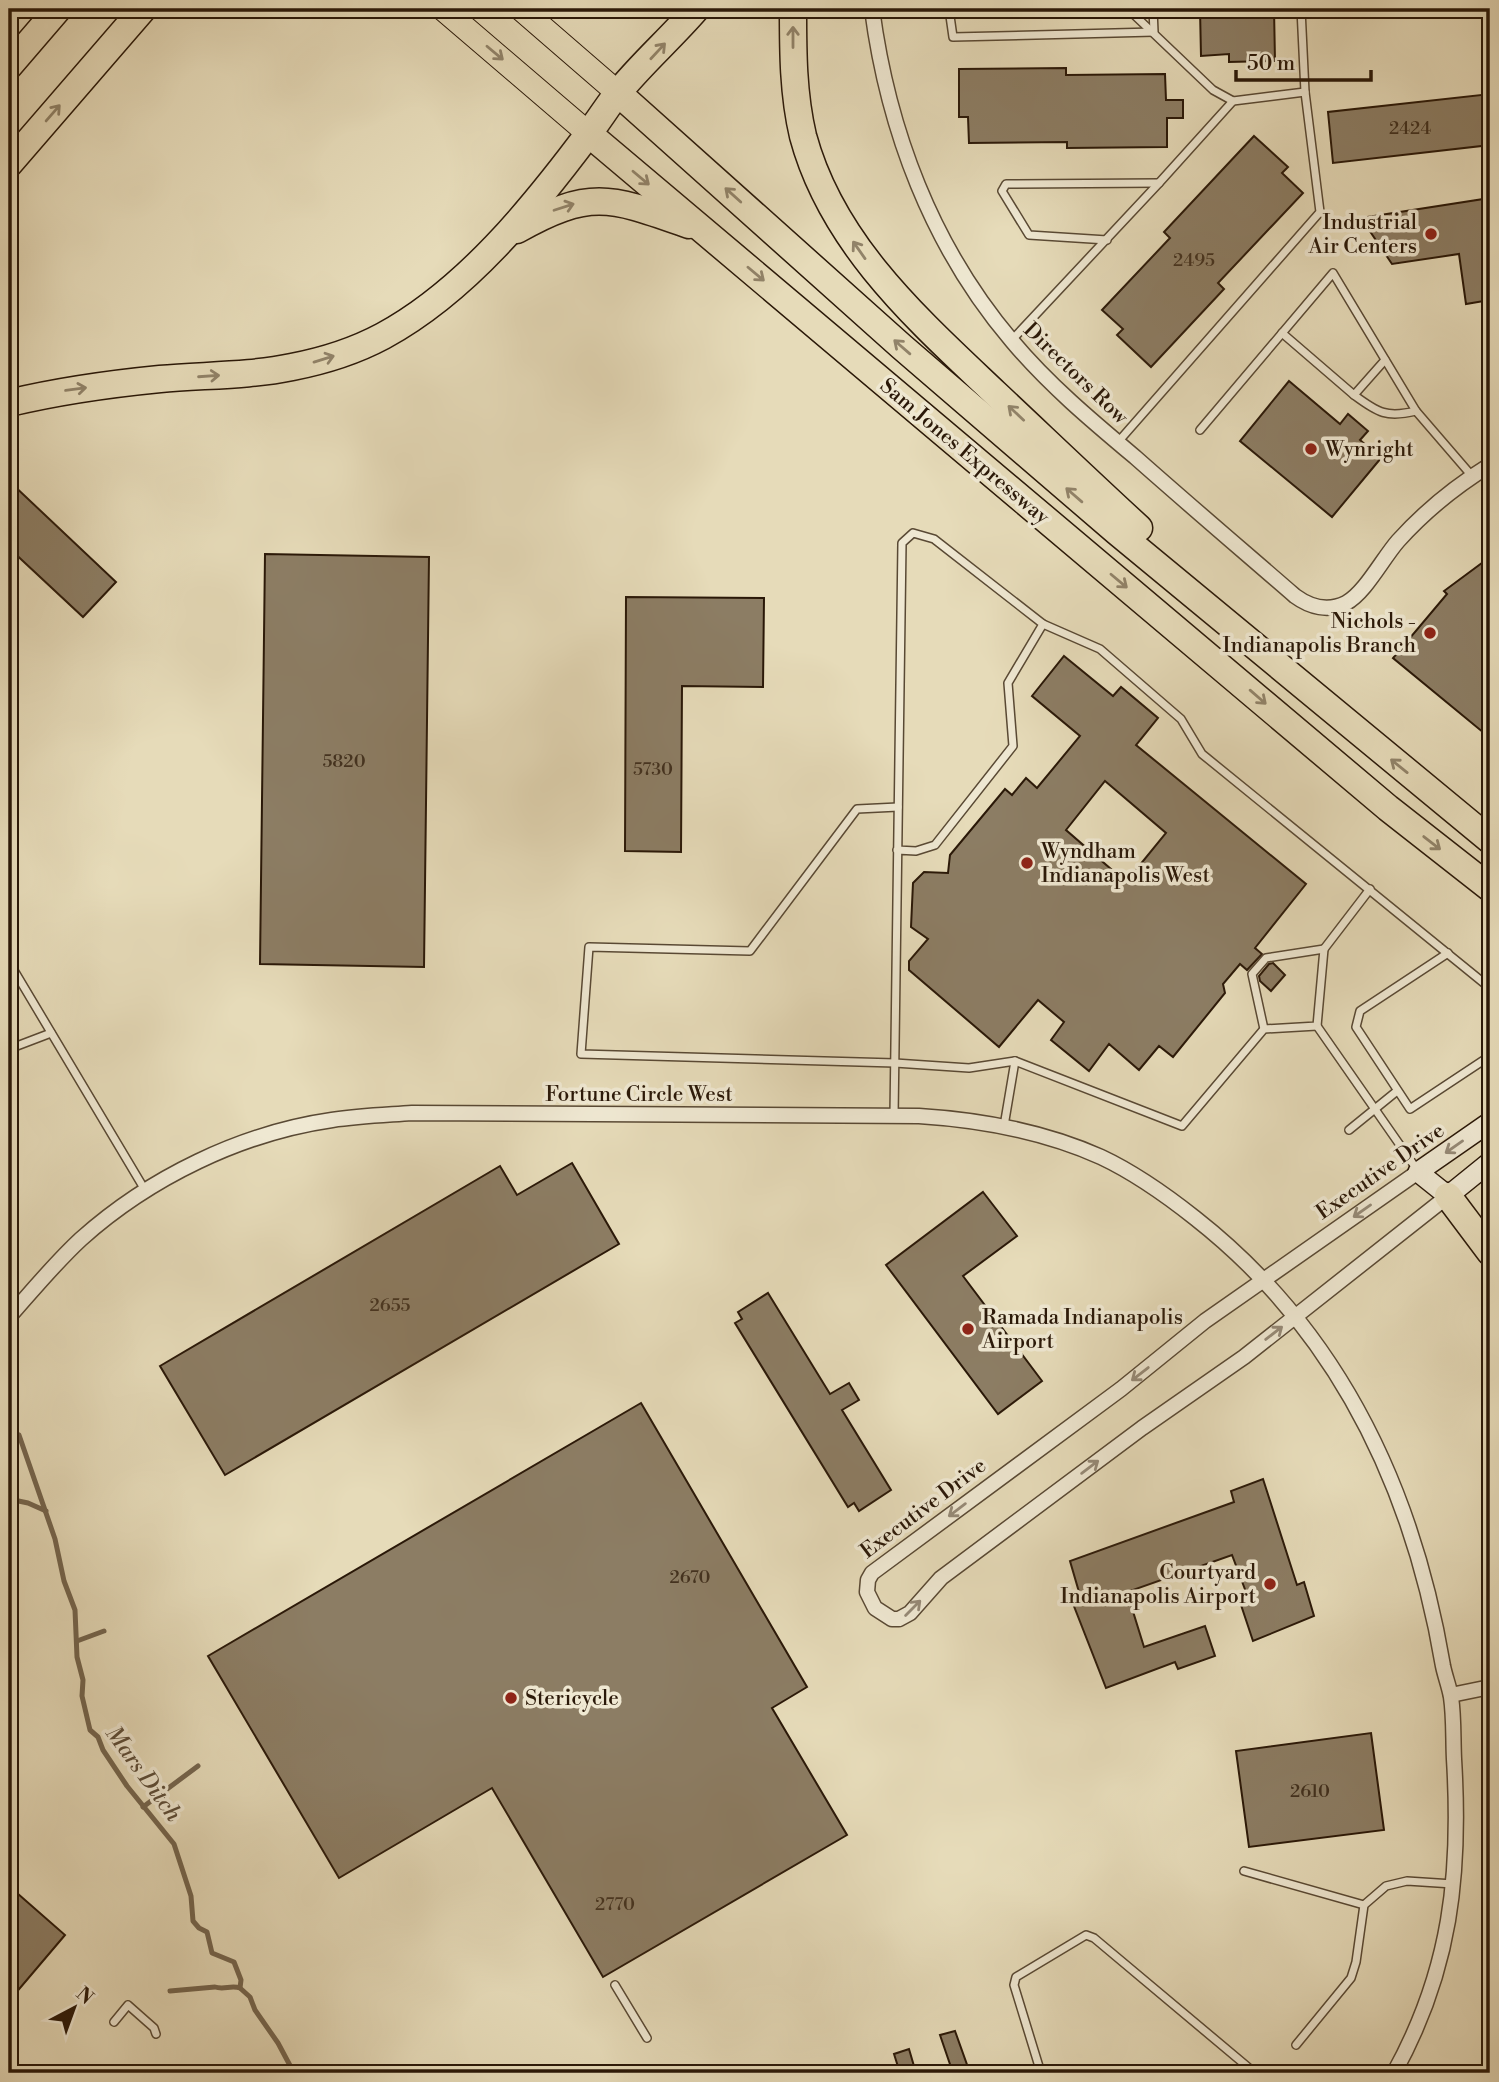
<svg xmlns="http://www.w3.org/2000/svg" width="1499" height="2082" font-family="'Libre Bodoni',serif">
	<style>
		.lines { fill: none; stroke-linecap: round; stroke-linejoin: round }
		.stream { stroke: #74654e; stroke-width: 5 }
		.building { fill: #8c7d64; stroke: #2a1808; stroke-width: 2; fill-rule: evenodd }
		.lane-casing { stroke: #594934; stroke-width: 10 }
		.street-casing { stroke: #594934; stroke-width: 17 }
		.secondary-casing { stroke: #2a1808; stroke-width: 22 }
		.primary-casing { stroke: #2a1808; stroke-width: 25 }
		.highway-casing { stroke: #2a1808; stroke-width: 29 }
		.lane { stroke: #efe8d2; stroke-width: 7 }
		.street { stroke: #efe8d2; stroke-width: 14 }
		.secondary { stroke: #efe8d2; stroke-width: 19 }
		.primary { stroke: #e6dbb9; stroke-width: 23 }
		.highway { stroke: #e6dbb9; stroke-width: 26 }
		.oneway { stroke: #918369 }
		.oneway2 { stroke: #968a77 }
		.poi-dot { fill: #8f2418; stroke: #efe8d2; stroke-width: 2.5 }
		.labels { text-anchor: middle; stroke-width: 7; stroke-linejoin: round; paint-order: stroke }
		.number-label { font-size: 18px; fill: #42311f }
		.poi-label { font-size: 21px; fill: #2a1808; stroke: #efe8d2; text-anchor: start }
		.street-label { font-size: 21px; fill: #2a1808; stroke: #efe8d2 }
		.water-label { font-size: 23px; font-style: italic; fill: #5c4c37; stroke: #efe8d2 }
	</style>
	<rect width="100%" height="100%" fill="#e6dbb9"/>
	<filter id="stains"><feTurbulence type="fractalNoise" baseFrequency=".00286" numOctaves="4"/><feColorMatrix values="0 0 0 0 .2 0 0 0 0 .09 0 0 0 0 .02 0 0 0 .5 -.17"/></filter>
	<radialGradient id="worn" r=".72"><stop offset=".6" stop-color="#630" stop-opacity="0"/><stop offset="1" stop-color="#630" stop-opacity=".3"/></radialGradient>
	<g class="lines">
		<g class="stream">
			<path d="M9,1422l4,10 6,3 36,104 9,42 11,29 2,47 6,23 -1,16 8,34 8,7 5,13 24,36 47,58 17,52 2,25 6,7 8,4 5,21 22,9 7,18 -1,8 10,9 5,13 23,33 16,30"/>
			<path d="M9,1499l19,4 18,8"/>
			<path d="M77,1641l27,-10"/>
			<path d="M143,1807l55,-41"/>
			<path d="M170,1991l45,-4c9,3 16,-2 25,1"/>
		</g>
	</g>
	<g class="building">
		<path d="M1200,9h74l1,52 -46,1v-8l-28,2z"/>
		<path d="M1066,68v7l99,-1 1,26h17v18h-16v29l-100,1v-6l-98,1 -1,-26h-9v-48z"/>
		<path d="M1490,94v51l-157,18 -5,-51z"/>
		<path d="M1254,136l34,31 -6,6 21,20 -85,90 6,6 -73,78 -34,-32 6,-6 -21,-19 68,-72 -6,-6z"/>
		<path d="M1490,198v102l-24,4 -7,-50 -67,10 -31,-46z"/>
		<path d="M1289,381l51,43 8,-10 20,17 -8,9 21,18 -49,59 -92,-76z"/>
		<path d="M9,481l107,101 -33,35 -74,-69z"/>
		<path d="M265,554l164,3 -5,410 -164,-3z"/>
		<path d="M1490,557v181l-97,-80 54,-64 -3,-3z"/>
		<path d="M626,597l138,1 -1,89 -81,-1 -1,166 -56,-1z"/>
		<path d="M1064,656l49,40 8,-9 37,31 -22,27 170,139 -51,64 7,6 -15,16 -7,-6 -17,20 2,9 -52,64 -14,-11 -20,24 -30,-26 -20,27 -38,-31 13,-18 -26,-22 -39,47 -90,-77v-9l19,-22 -17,-12 2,-44 11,-11 24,1 2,-18 55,-66 7,6 14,-17 11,10 43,-52 -48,-40zM1105,781l61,52 -40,49 -60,-52z"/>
		<path d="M1273,963l12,12 -14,16 -11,-10 -1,-5 10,-12z"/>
		<path d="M572,1163l47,81 -394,231 -65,-109 340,-200 17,29z"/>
		<path d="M983,1192l34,44 -54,40 79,105 -44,33 -112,-149z"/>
		<path d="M768,1293l62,101 19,-11 10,17 -17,10 49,80 -32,21 -5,-8 -6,4 -113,-184 7,-4 -4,-7z"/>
		<path d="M641,1403l166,284 -35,21 75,127 -244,142 -111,-189 -153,90 -131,-222z"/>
		<path d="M1263,1479l34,106 7,-3 10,34 -61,25 -12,-36 8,-5 -17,-45 -105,37 17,55 61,-21 10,30 -37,13 -3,-7 -69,26 -36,-92 9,-4 -9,-31 164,-59 -3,-11z"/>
		<path d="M1371,1733l13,97 -135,17 -13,-96z"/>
		<path d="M9,1886l56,49 -56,66z"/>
		<path d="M955,2031l15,42h-17l-13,-38z"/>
		<path d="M909,2049l7,24h-16l-6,-19z"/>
	</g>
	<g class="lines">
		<g class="lane-casing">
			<g id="lane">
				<path d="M949,9l4,28 201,-5 -1,-23"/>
				<path d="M1128,9l85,81 20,11"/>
				<path d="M1107,240l-78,-5 -27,-44 4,-7 153,-1"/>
				<path d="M1282,333l72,62 31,-35"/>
				<path d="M1011,341l148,-158 74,-82 72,-9"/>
				<path d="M1354,395c24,18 33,23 62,16"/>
				<path d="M1200,430l133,-157 83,138 56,65"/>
				<path d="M1118,442l202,-230 -15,-120 -4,-83"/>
				<path d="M1043,624l57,25 81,70 21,35 288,234"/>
				<path d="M898,807l-41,2 -107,142 -161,-4 -8,107 314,9 74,5 46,-7 167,65 82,-97 53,-3 7,-77 46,-60"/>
				<path d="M1448,953l-88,58 -4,16 54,82 80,-53"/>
				<path d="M9,962l136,228"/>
				<path d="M1317,1026l101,145"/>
				<path d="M1264,1029l-12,-55 14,-16 58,-9"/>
				<path d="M9,1049l42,-16"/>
				<path d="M894,1116l8,-573 11,-10 21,6 109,85 -35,59 5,63 -78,99 -19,6 -19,-1"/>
				<path d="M1004,1126l11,-65"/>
				<path d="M1349,1130l48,-39"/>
				<path d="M1244,1871l120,34"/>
				<path d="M615,1985l32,53"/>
				<path d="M114,2022l14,-17 26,23 2,6"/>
				<path d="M1296,2045l55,-67 5,-16 8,-57 22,-19 21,-5 46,3"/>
				<path d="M1041,2073l-27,-88 2,-8 70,-42 8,3 161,135"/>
			</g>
		</g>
		<g class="street-casing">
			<g id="street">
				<path d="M872,9c16,121 60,238 140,332 36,43 80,80 123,116 53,47 107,93 160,139 15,11 33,16 51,7 19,-10 37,-45 52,-62 27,-30 58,-55 92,-76"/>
				<path d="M1418,1172l-213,149 -84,68 -249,184 -4,7 -1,12 8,16 17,11h7l11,-6 31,-35 201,-150 102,-71 204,-161"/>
				<path d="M9,1317c23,-26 46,-54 72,-78 68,-61 160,-106 251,-119 27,-4 53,-5 80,-7l507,3c63,4 124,15 182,41 34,16 65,38 94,61 144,113 218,270 248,448 2,10 6,20 8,31 3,20 2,41 3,62 7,115 -3,211 -60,314"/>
				<path d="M1451,1695l39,-8"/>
			</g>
		</g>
		<g class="secondary-casing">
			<path id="secondary" d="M1490,1122l-72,50 30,24 42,-34"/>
		</g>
		<g class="primary-casing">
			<g id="primary">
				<path d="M443,9l146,125"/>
				<path d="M521,9l97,84"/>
			</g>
		</g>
		<g class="highway-casing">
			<g id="highway">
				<path d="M793,9c0,42 0,85 10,127 29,108 114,183 192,257 48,45 96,91 144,135"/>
				<path d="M9,66l49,-57"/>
				<path d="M618,93l284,254 215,185 373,308"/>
				<path d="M589,134l799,674 102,80"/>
				<path d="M9,164l134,-155"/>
				<path d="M517,230c74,-42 95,-32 172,-5"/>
				<path d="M9,403c50,-12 100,-19 151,-24 44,-4 89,-3 132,-12 31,-6 63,-16 91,-31 83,-45 150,-128 206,-203 10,-13 18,-26 28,-39 24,-30 54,-56 79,-85"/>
				<path d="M1448,1196l42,56"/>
			</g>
		</g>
		<use href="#lane" class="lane"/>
		<use href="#street" class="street"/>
		<use href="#secondary" class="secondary"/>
		<use href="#primary" class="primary"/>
		<use href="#highway" class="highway"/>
	</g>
	<defs><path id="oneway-shaft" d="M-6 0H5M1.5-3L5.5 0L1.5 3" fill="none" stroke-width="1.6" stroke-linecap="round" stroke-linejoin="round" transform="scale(1.75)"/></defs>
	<g class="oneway">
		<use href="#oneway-shaft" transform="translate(793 37) rotate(-90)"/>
		<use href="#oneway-shaft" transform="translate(658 51) rotate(-47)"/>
		<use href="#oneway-shaft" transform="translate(495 53) rotate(40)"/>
		<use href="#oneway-shaft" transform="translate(53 113) rotate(-49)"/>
		<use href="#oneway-shaft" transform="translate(641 178) rotate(40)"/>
		<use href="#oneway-shaft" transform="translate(733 195) rotate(-138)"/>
		<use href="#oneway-shaft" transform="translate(564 207) rotate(-18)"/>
		<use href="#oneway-shaft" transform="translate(859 250) rotate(-125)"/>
		<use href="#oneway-shaft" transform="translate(756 274) rotate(40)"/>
		<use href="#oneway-shaft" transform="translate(902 347) rotate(-139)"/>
		<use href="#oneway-shaft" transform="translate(324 359) rotate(-17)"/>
		<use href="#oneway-shaft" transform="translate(209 376) rotate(-4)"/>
		<use href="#oneway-shaft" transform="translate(76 389) rotate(-8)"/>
		<use href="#oneway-shaft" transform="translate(1016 413) rotate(-137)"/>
		<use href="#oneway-shaft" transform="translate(1074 495) rotate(-139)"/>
		<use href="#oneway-shaft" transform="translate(1119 581) rotate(40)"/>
		<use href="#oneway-shaft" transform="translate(1258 697) rotate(41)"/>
		<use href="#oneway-shaft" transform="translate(1399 766) rotate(-141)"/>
		<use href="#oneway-shaft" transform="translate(1432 843) rotate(38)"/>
	</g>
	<g class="oneway2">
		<use href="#oneway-shaft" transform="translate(1454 1147) rotate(145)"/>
		<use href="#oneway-shaft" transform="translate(1362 1211) rotate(145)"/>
		<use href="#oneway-shaft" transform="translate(1274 1333) rotate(-38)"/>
		<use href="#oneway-shaft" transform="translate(1140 1374) rotate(142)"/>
		<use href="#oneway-shaft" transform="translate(1090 1467) rotate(-37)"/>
		<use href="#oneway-shaft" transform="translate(957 1510) rotate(143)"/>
		<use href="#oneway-shaft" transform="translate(913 1608) rotate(-45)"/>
	</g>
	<g class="poi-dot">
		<circle cx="1431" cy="234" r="7"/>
		<circle cx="1311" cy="449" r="7"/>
		<circle cx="1430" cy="633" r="7"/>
		<circle cx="1027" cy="863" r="7"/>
		<circle cx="968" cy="1329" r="7"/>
		<circle cx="1270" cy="1584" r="7"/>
		<circle cx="511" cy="1698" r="7"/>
	</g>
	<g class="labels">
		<g class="number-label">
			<text x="1410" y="134">2424</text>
			<text x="1194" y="266">2495</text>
			<text x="344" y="767">5820</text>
			<text x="653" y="775">5730</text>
			<text x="390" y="1311">2655</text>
			<text x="690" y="1583">2670</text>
			<text x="1310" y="1797">2610</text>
			<text x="615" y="1910">2770</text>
		</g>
		<g class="poi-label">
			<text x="1417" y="229" text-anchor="end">Industrial<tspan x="1417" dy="24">Air Centers</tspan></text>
			<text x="1325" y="456">Wynright</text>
			<text x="1416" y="628" text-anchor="end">Nichols -<tspan x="1416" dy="24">Indianapolis Branch</tspan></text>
			<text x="1041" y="858">Wyndham<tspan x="1041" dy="24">Indianapolis West</tspan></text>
			<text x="982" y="1324">Ramada Indianapolis<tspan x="982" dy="24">Airport</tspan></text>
			<text x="1256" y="1579" text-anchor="end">Courtyard<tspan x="1256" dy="24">Indianapolis Airport</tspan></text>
			<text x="525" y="1705">Stericycle</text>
		</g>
		<g class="street-label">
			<text transform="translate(1076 373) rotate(44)" y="7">Directors Row</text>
			<text transform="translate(965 451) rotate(40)" y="7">Sam Jones Expressway</text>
			<text x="639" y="1101">Fortune Circle West</text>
			<text transform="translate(1380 1171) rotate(-35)" y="7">Executive Drive</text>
			<text transform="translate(923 1508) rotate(-37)" y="7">Executive Drive</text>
		</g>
		<g class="water-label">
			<text transform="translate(144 1773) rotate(54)" y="8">Mars Ditch</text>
		</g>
	</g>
	<rect width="1499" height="2082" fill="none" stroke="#e6dbb9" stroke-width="35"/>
	<rect x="10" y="10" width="1478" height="2061" fill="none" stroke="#2a1808" stroke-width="3.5"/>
	<rect x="18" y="18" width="1464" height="2047" fill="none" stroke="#2a1808" stroke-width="2"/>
	<g transform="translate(74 2008) rotate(41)" stroke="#efe8d2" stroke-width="5" paint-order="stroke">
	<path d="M0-5L12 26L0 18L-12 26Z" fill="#2a1808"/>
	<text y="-10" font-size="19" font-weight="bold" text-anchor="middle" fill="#2a1808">N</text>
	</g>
	<path d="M1236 70v10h135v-10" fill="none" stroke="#2a1808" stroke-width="3.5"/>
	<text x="1247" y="70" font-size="21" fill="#2a1808" stroke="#efe8d2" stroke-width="5" paint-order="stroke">50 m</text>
	<rect width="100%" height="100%" filter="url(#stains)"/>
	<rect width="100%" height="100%" fill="url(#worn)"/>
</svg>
